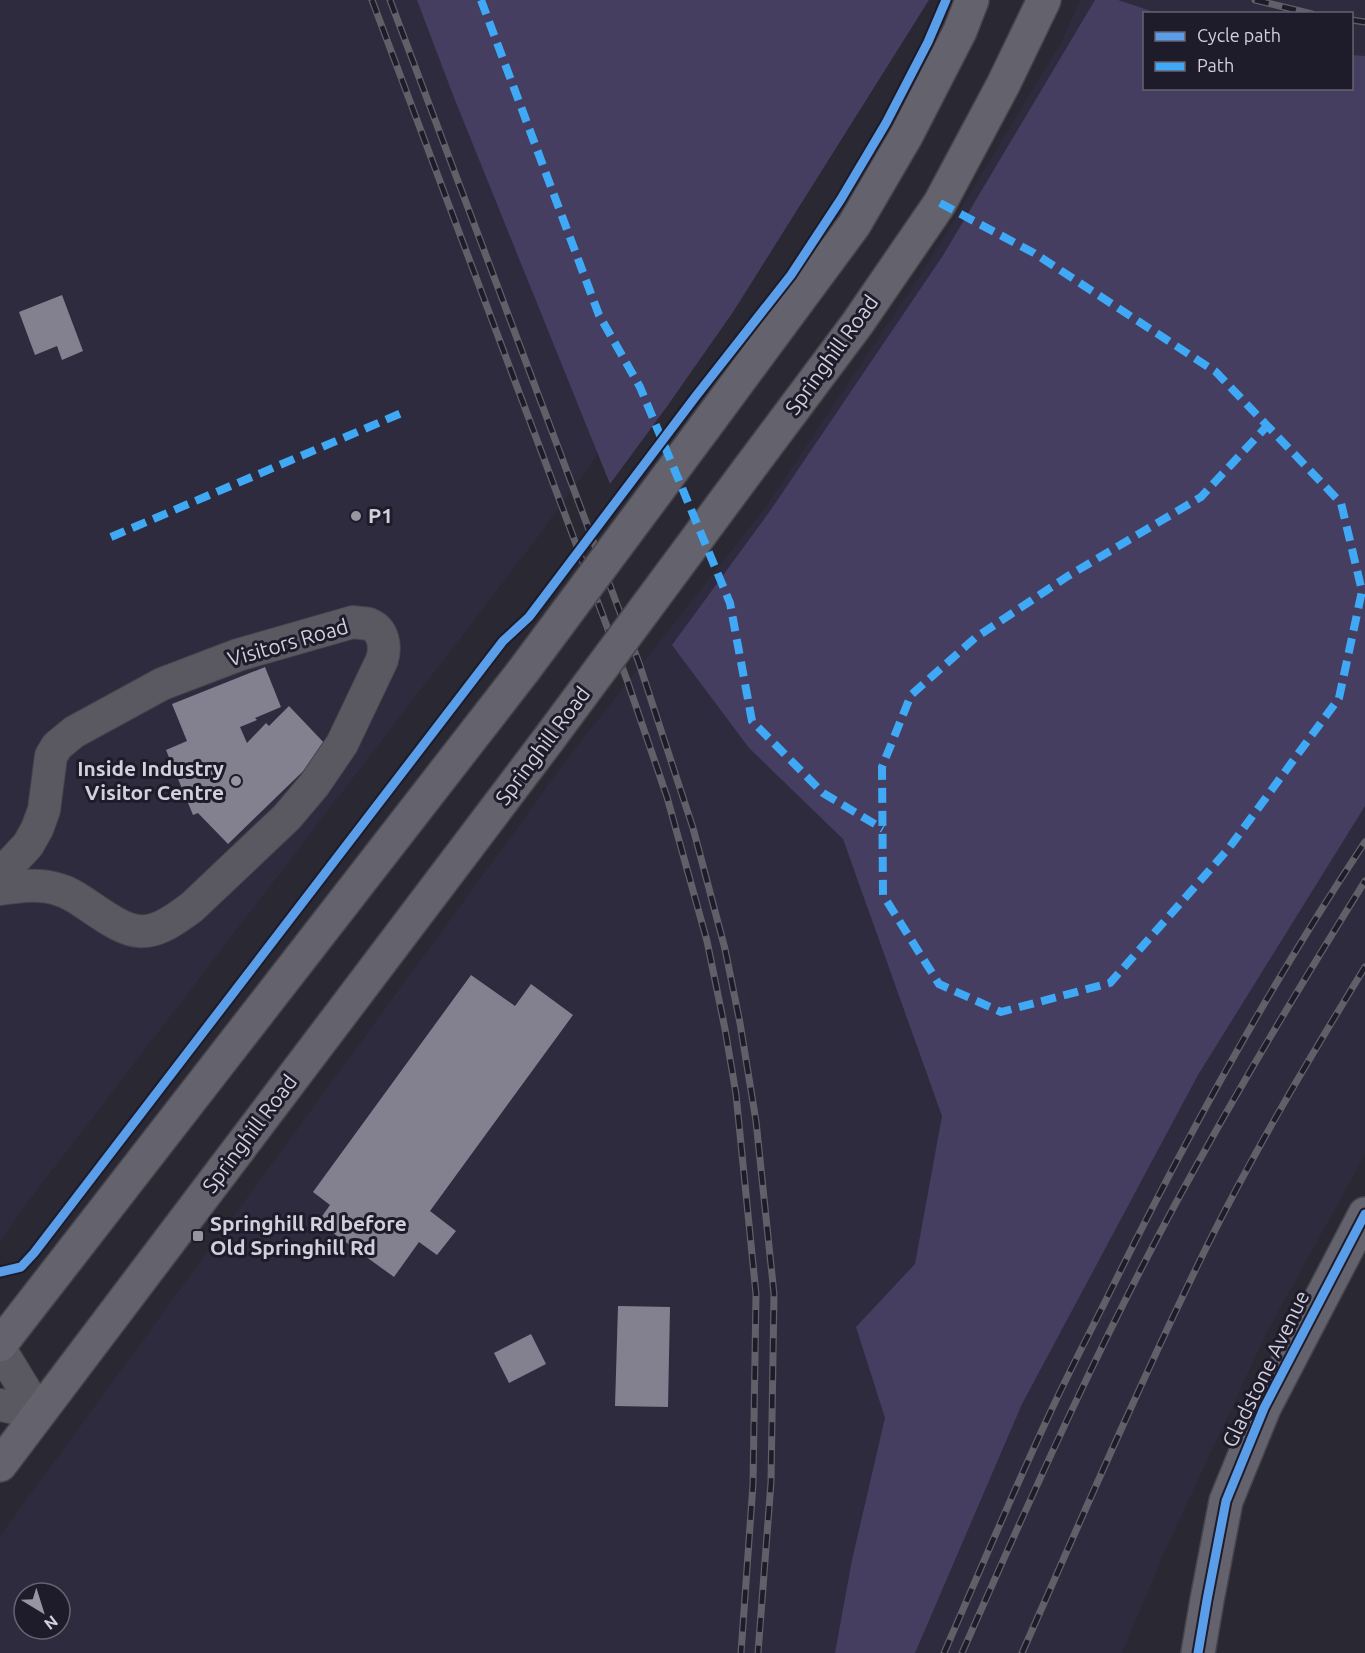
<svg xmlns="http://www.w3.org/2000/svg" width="1365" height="1653" font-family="Ubuntu,sans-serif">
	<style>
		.built { fill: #2e2b3f; fill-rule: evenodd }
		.green { fill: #453e61 }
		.building { fill: #838190 }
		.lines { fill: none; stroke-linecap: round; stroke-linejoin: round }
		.minor-casing { stroke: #46444c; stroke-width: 34 }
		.major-casing { stroke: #46444c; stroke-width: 36 }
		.minor { stroke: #5a5961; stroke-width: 32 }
		.major { stroke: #64636d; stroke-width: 33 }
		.rail-casing { stroke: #616068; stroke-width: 7 }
		.rail { stroke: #1e1b2b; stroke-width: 4.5; stroke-dasharray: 14; stroke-linecap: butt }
		.major-bridge-casing { stroke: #46444c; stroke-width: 36; stroke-linecap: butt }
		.major-bridge { stroke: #64636d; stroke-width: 33 }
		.quiet { stroke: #3fa9f5; stroke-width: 8; stroke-dasharray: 15 8; stroke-linecap: butt }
		.cycleway-casing { stroke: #1e1b2b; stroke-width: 13 }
		.cycleway { stroke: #5a9eea; stroke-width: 9 }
		.poi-dot { fill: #9795a0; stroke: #1e1b2b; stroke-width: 2 }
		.labels { text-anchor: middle; stroke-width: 6; stroke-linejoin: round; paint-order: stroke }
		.street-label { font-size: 21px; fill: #d2d0db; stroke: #1e1b2b }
		.poi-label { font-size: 21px; font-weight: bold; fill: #d2d0db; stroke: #1e1b2b; text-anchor: start }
	</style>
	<rect width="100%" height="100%" fill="#2a2832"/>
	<g class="built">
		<path d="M0,0h914l-16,38 -361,500 -516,673 -21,31z"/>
		<path d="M1080,0h285v1155l-98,177 -103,221 -42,100h-1122v-117l574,-786 191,-242 154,-231 142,-234zM1144,14h208v74h-208zM24,1593h36v36h-36z"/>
	</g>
	<g class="green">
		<path d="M417,0h512l-196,312 -65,93 -58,79 -157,-389z"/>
		<path d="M1095,0h23l39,13 -13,1v74h208v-33l13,1v750l-167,269 -176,329 -107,249h-80l17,-93 33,-142 -29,-91 59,-63 27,-148 -99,-277 -94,-91 -77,-103 98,-134 172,-254z"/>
	</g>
	<g class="building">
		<path d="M62,295l21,56 -21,9 -5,-14 -22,9 -16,-43z"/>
		<path d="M265,667l16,40 -26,11 2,2 -17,7 7,16 19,-20 3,3 20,-20 39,41 -100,97 -30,-31 -5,2 -27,-65 21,-9 -15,-37z"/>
		<path d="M471,975l44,31 16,-22 42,31 -143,196 26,20 -19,24 -18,-13 -25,35 -76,-55 12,-17 -17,-13z"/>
		<path d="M618,1306l52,1 -2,100 -53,-1z"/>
		<path d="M531,1334l15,30 -37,19 -15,-30z"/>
	</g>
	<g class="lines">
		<g class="minor-casing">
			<g id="minor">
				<path d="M0,875l28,-30 9,-16 7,-19 7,-54 6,-10 17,-14 88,-48 76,-29 115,-33c5,1 11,1 16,2 15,6 17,23 13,36l-40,84 -28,41 -27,32 -95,90c-46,35 -58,30 -103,-1 -9,-6 -18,-13 -29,-16 -19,-7 -40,-4 -60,-1"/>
				<path d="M0,1349l39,64"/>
				<path d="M0,1405l39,8"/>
			</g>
		</g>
		<g class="major-casing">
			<g id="major">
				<path d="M704,428l150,-203 52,-89 54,-105 12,-31"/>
				<path d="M748,470l109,-146 83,-121 63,-118 41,-85"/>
				<path d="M0,1345l524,-675"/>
				<path d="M0,1465l548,-725"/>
				<path d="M1198,1653l9,-53 19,-99 38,-93 101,-194"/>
			</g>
		</g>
		<use href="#minor" class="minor"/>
		<use href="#major" class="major"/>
		<g class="rail-casing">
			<g id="rail">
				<path d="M372,0l255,680 40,117 40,144 18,88 11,65 20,200 -3,190 -12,169"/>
				<path d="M390,0l249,663 54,165 32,121 15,74 16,98 18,173 -3,188 -13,171"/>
				<path d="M1255,0l57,14"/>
				<path d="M1352,20l13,2"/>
				<path d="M944,1653c35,-80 69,-161 106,-240 18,-39 38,-77 57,-115 77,-157 161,-310 258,-456"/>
				<path d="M962,1653c72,-163 145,-327 232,-483 54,-98 112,-194 171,-289"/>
				<path d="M1022,1653c60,-136 119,-272 184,-405 48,-97 103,-189 159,-281"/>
			</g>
		</g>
		<use href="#rail" class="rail"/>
		<g class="major-bridge-casing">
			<g id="major-bridge">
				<path d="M524,670l180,-242"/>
				<path d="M548,740l200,-270"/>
			</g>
		</g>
		<use href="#major-bridge" class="major-bridge"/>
		<g class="quiet">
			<path d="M481,0l118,315 41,72 90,216 22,118 71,72 60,36"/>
			<path d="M940,203l94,50 182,119 125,131 21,88 -23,107 -110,150 -119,135 -109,29 -62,-28 -56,-89 -1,-128 29,-72 64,-57 93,-62 133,-79 66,-71"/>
			<path d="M111,537l293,-125"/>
		</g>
		<g class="cycleway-casing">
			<g id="cycleway">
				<path d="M0,1272l21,-5 13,-14 469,-612 26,-24 167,-221 95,-121 50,-76 45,-76 42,-81 18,-42"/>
				<path d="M1198,1653l9,-53 19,-99 38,-93 101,-194"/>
			</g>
		</g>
		<use href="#cycleway" class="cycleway"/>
	</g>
	<g class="poi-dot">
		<circle cx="356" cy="516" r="6"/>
		<circle cx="236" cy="781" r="6"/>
		<rect x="192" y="1230" width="12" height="12" rx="3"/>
	</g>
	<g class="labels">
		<g class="street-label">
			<text transform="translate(832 355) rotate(-54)" y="7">Springhill Road</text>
			<text transform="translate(288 643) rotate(-16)" y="7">Visitors Road</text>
			<text transform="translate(543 746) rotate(-53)" y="7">Springhill Road</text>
			<text transform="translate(250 1134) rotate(-53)" y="7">Springhill Road</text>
			<text transform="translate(1266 1369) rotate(-64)" y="7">Gladstone Avenue</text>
		</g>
		<g class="poi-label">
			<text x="368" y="523">P1</text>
			<text x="224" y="776" text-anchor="end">Inside Industry<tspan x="224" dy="24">Visitor Centre</tspan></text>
			<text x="210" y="1231">Springhill Rd before<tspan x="210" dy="24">Old Springhill Rd</tspan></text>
		</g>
	</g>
	<rect x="1143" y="12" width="210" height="78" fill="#1e1b2b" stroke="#666371" stroke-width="1.5"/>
	<rect x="1155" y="32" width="30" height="9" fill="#5a9eea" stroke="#666371" stroke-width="1.5"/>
	<text x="1197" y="42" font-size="18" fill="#d2d0db">Cycle path</text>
	<rect x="1155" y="62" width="30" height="9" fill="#3fa9f5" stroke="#666371" stroke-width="1.5"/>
	<text x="1197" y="72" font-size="18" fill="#d2d0db">Path</text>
	<g transform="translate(42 1611) rotate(142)"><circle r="28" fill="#1e1b2b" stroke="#666371" stroke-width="1.5"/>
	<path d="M0-4.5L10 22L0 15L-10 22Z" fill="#9795a0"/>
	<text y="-9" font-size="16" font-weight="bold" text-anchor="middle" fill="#d2d0db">N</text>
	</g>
</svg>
